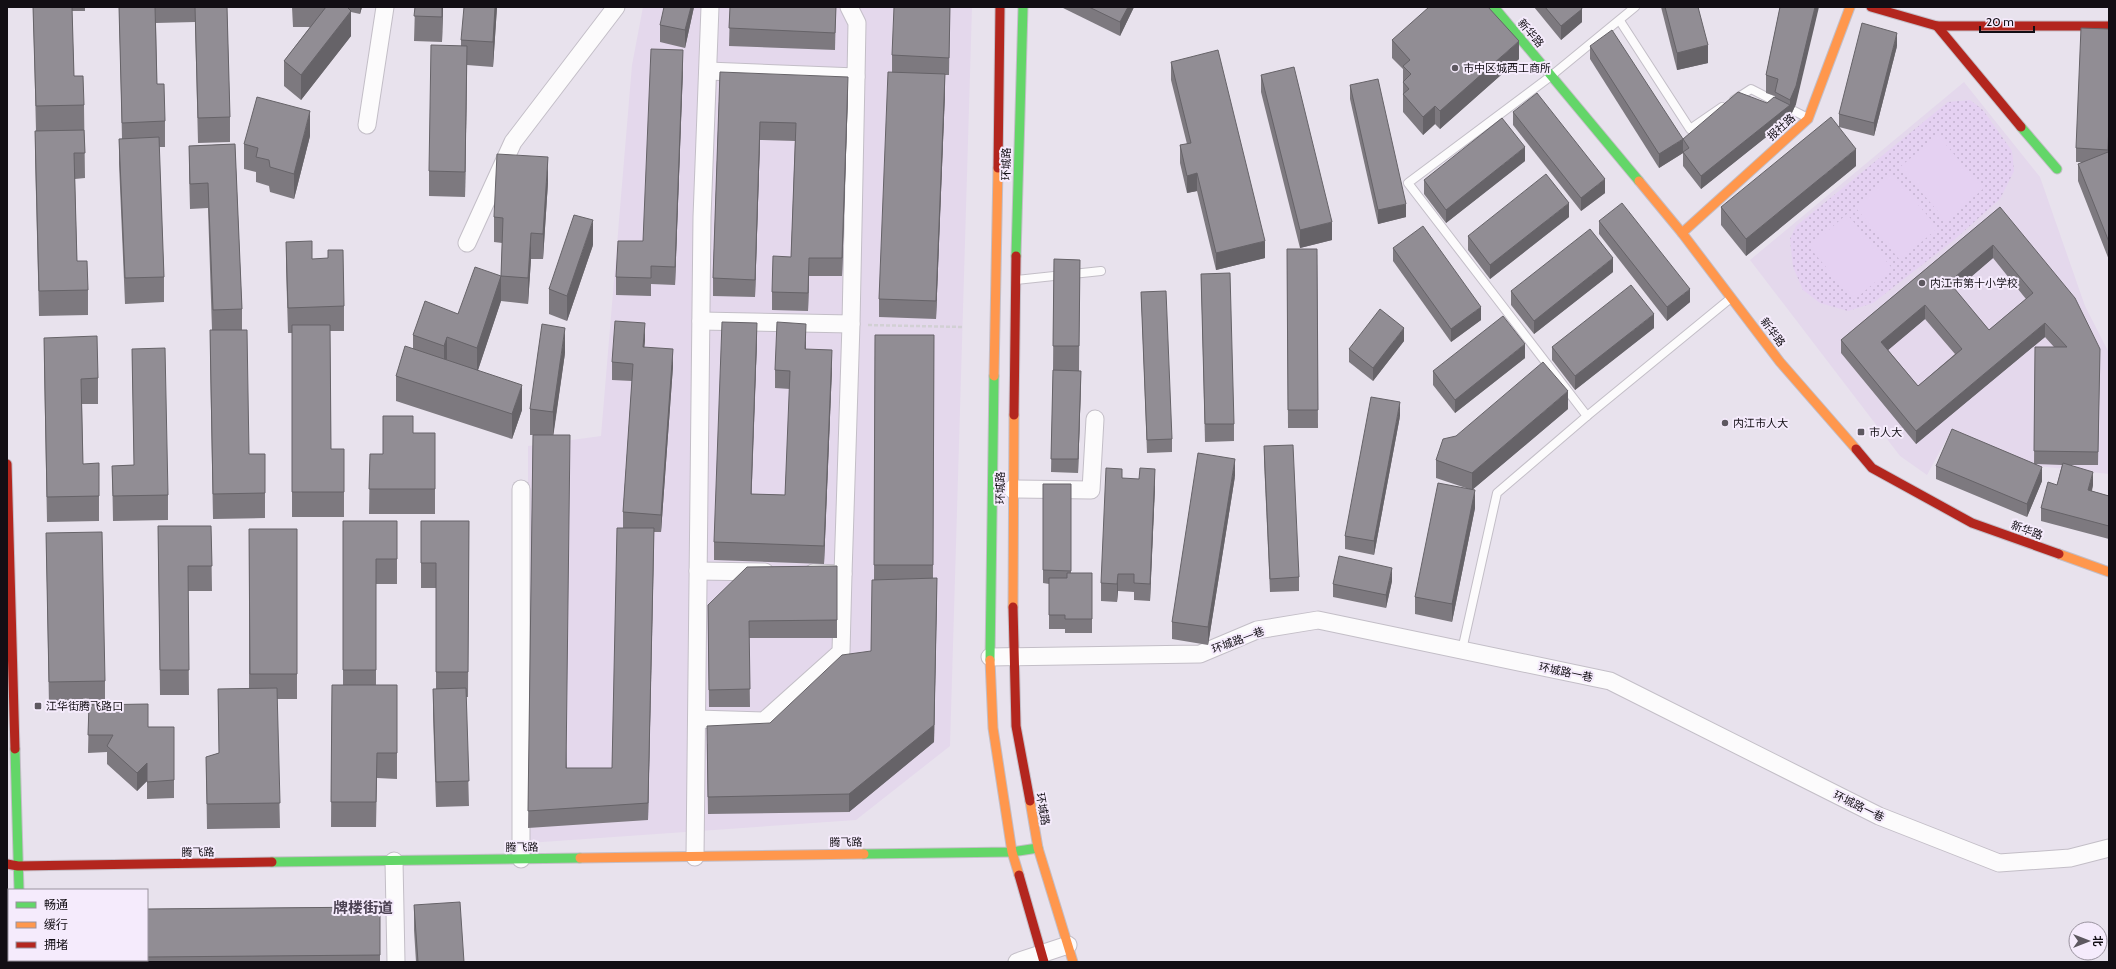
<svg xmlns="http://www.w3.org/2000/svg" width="2116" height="969" font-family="Cabin,'Noto Sans SC',sans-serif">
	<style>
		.built { fill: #e4d8ec }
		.park { fill: url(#park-dots) }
		.garden { fill: #e5d1f2 }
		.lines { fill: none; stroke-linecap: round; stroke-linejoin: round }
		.lane-casing { stroke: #c3bec7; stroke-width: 10 }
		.street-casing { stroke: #c3bec7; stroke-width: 19 }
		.fast-casing { stroke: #c3bec7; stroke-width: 11 }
		.slow-casing { stroke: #c3bec7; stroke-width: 11 }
		.jam-casing { stroke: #c3bec7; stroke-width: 11 }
		.path { stroke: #d2d0d4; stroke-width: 2.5; stroke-dasharray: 4 2; stroke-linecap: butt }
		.lane { stroke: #fcfbfc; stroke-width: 8 }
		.street { stroke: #fcfbfc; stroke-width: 17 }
		.fast { stroke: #63d668; stroke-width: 9 }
		.slow { stroke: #ff974d; stroke-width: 9 }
		.jam { stroke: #b3261e; stroke-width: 9 }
		.wall { fill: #7d797f; fill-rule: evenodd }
		.shaded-wall { fill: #666368 }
		.building { fill: #918d94; stroke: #666368; fill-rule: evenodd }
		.poi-dot { fill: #5d5860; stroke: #f5ebfc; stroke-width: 1.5 }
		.labels { text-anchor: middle; stroke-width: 4; stroke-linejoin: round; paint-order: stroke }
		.street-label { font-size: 11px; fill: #120e14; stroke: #f5ebfc }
		.poi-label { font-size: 11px; fill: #120e14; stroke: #f5ebfc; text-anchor: start }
		.district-label { font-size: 15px; font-weight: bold; fill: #4b4152; stroke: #f5ebfc }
	</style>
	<defs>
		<pattern id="park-dots" width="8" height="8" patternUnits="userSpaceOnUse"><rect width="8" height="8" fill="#e5d1f2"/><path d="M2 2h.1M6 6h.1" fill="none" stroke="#c3b2cf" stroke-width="1.8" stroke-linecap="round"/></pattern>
	</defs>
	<rect width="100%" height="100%" fill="#e8e2ed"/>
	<g class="built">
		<path d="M643,7h329l-22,739 -94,74 -328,23v-397l73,-10 31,-371z"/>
		<path d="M1964,82l76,95 45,129 24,47v121l-71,-8 -86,-37 -25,46 -27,-19 -150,-196z"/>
	</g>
	<path class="park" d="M1970,100l13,10 29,41 2,20 -14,28 -46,41 -81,63 -25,8 -28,-8 -17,-13 -10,-23 -3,-28 6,-13 152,-124z"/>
	<g class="garden">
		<path d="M1938,135l45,54 -37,32 -46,-54z"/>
		<path d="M1892,174l46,54 -38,32 -45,-53z"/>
		<path d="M1847,214l45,54 -38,32 -45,-53z"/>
	</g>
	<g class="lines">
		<g class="lane-casing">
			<g id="lane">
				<path d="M1635,7l-84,69 -143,107 179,233 144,-118"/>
				<path d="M1620,21l70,108 32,-22"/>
				<path d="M1734,100l17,-11 57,29"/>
				<path d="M1016,280l85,-9"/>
				<path d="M1462,650l35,-157 90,-77"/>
			</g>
		</g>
		<g class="street-casing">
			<g id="street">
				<path d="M708,71l148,6 1,-54 -8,-16"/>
				<path d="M367,125l18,-118"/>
				<path d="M467,243l46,-101 103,-135"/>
				<path d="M701,321l150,3 5,-247"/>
				<path d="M521,489v370"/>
				<path d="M1012,489l79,1 4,-71"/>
				<path d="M698,571l67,1"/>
				<path d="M813,573l30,1 8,-250"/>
				<path d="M990,657l210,-3 57,-24 61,-10 292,61 269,135 120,47 71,-5 39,-10"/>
				<path d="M697,719l67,2 77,-69 2,-78"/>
				<path d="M695,857l7,-640 8,-210"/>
				<path d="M394,861l2,101"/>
				<path d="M1017,962l51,-17"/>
			</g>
		</g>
		<g class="fast-casing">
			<g id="fast">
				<path d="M1494,7l145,174"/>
				<path d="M2021,127l36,42"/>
				<path d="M1016,256l7,-249"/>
				<path d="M990,660l4,-284"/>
				<path d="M15,749l4,141"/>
				<path d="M864,854l148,-2 26,-4"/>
				<path d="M272,862l308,-4"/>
				<path d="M22,960v2"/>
			</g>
		</g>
		<g class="slow-casing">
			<g id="slow">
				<path d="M1639,181l43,52 98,129 76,87"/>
				<path d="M1682,233l126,-114 42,-112"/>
				<path d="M994,376l4,-208"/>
				<path d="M2059,554l50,18"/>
				<path d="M1013,607l1,-192"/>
				<path d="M990,660l3,68 19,124 7,23"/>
				<path d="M1030,801l8,47 35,114"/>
				<path d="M580,858l284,-4"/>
			</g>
		</g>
		<g class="jam-casing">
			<g id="jam">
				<path d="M1871,7l66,19 84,101"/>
				<path d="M1937,26h172"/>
				<path d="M998,168l2,-161"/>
				<path d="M1014,415l2,-159"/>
				<path d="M1856,449l16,19 100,55 87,31"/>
				<path d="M7,464l8,285"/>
				<path d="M1013,607l3,119 14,75"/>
				<path d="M7,864l11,2 254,-4"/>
				<path d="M1019,875l25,87"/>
			</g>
		</g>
		<path class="path" d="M868,325l95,2"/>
		<use href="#lane" class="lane"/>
		<use href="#street" class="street"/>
		<use href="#fast" class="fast"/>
		<use href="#slow" class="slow"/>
		<use href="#jam" class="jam"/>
	</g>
	<g class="wall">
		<path d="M33,7h52v4h-13l2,65 10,29 1,73 -10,1 2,82 11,29v25l-49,1 -4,-160v-25h1z"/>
		<path d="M119,7h108l3,110v25l-32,1 -3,-121 -39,1 1,61 8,37v26h-6l5,130v25l-39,2 -6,-140v-25h3z"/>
		<path d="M292,7h70l-2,7 -9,-2v24l-50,64 -17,-14v-25l26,-34h-17z"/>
		<path d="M415,7h28l-1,35 -28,-1z"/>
		<path d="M497,7l-4,60 -26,-2 -2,132 -36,-1v-25l32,-125v-6z"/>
		<path d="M694,7l-9,41 -25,-6v-17z"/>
		<path d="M730,7h106l-1,43 -106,-4z"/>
		<path d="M950,7l-1,68h-4v17l-9,227 -57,-2v-18l13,-227v-17z"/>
		<path d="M1061,7h73l-14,29z"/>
		<path d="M1534,7h47l1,15 -21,18z"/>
		<path d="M1661,7h37l10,56 -31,7z"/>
		<path d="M1780,7l16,97 -6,13v1l-89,71 -18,-23v-27l84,-36 8,-6v-1l-9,-3v-18z"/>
		<path d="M2109,29l-1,124 1,2v105l-31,-79v-17l4,-2h-6v-14z"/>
		<path d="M1392,40l127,19 -79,70 -5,-5 -12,11 -20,-23v-43l-11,-11z"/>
		<path d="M1590,46l93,107 -24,15 -69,-109z"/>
		<path d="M1897,46l-23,90 -35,-9v-13z"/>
		<path d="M1171,62l94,196 -49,12 -19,-79 -10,2 -7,-30v-18l7,-1 -16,-64z"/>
		<path d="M683,68l-8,217 -24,-1v12l-35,-1v-18l27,-36z"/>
		<path d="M720,72l128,22 -6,182h-33l-1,35 -36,-1v-18l19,-35 4,-116 -35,-1 -5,157 -42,-1v-18z"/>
		<path d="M1261,75l71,165 -32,8 -39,-156z"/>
		<path d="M1350,85l56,132 -28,7 -28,-125z"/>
		<path d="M1513,112l92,81 -24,18 -68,-86z"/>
		<path d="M310,136l-16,63 -24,-7 -1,-6 -13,-4v-10l-12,-3v-25z"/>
		<path d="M235,144l7,165v21l7,124 16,39v25l-52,1 -3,-163v-26h2l-4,-122 -18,1 -1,-38v-25z"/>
		<path d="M1525,161l-79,62 -22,-29v-14z"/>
		<path d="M1856,166l-110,90 -25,-31v-18z"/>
		<path d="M548,182l-5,77h-12l-3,45 -27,-3 -23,69 44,40 -10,29 -116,-38v-25l17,-27v-14l45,-21 43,-38 1,-33 -8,-1v-25z"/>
		<path d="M2000,207l100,142 -2,116h-31l26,20 -1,6 17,5v43l-68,-18v-13l16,-23 5,-20 -26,-1 6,17 -15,36 -91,-38v-13l98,-2 1,-117h19l-9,-10 -129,107 -75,-91v-13zM1993,258l33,41 -37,31 -34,-40zM1925,319l30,35 -37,32 -30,-36z"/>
		<path d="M1569,217l-79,62 -22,-29v-14z"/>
		<path d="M1599,221l91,81 -23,19 -68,-87z"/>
		<path d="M286,242l26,17 32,47v25h-14l1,118h13v68h-52v-184h-4l-2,-66z"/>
		<path d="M593,245l-26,76 -18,-7v-25z"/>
		<path d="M1393,248l88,72 -30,22 -58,-81z"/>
		<path d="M1287,249h30l1,179h-30z"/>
		<path d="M1054,259l26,1 -1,111 2,13 -3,89 -27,-1 2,-102z"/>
		<path d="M1613,272l-79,62 -23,-29v-14z"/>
		<path d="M1201,274l33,150v17l-29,1z"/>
		<path d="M1141,292l31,147v13l-25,1z"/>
		<path d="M1654,328l-79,62 -23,-30v-13z"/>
		<path d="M875,335h59l-1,243 4,18 -3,146 -85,70 -141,2 -1,-70 63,-21 101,-72 3,-71z"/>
		<path d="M44,338l54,40v26h-16l1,60 16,32v25l-52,1 -3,-159z"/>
		<path d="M645,340l-1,7 29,19 -12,166h-7l-6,288 -120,8 5,-393h-3v-26l35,-56 -12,82 14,333h45l11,-240v-16l9,-131 -20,-1v-18z"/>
		<path d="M757,340l-6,154 34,1 5,-106 -15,-1v-18l31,-29v8l26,19 -8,196 -110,-4v-18z"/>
		<path d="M1404,341l-31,40 -24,-19v-13z"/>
		<path d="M132,349l36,146v25l-55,1 -1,-55 22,-1z"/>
		<path d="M1525,358l-70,55 -22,-28v-14z"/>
		<path d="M1568,409l-96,81 3,18 -23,114 -37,-8v-17l54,-108 -33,-11v-18l20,-24z"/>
		<path d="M1400,416l-26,139 -29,-6v-13z"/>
		<path d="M413,433h22v81h-66l1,-60h13z"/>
		<path d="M1264,446l35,131v14l-29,1 -6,-132z"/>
		<path d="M1235,476l-27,169 -36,-6v-17z"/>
		<path d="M1122,478l33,8 -5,115 -16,-1v-8l-16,-1 -1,11 -16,-1v-18z"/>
		<path d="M1043,484h28v89h21v60h-27v-4h-16v-45l-6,-1z"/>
		<path d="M343,521h54v63h-21v101h21v94l-20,-1 -1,49h-45l1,-142h11z"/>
		<path d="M421,521h48l-1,176h-2l3,109 -33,1 -3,-93v-25h3v-101h-15z"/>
		<path d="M158,526h53l1,65h-24l1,104h-29z"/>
		<path d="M249,529h48v170h-20l3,129 -73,1 -1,-72 13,-4 -1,-64h31z"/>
		<path d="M46,533l59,148v24l43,22h26v71l-27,1v-18l-10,10 -30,-27v-12l-19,1 1,-47 -40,1z"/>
		<path d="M837,566v72h-88l1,69h-41l-1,-102z"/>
		<path d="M1392,581l-6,27 -53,-11v-13z"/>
		<path d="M414,905l50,57h-48l-2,-32z"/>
		<path d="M380,907v55h-291v-2h58v-51z"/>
	</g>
	<g class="shaded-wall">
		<path d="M360,7h2l-2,7z"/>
		<path d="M442,7h1l-1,35z"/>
		<path d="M495,7h2l-4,60v-25z"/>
		<path d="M691,7h3l-9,41v-18z"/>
		<path d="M1128,7h6l-14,29v-14z"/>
		<path d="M1815,7h4l-23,97 -6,13v-17z"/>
		<path d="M1582,9v13l-21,18v-14z"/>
		<path d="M351,11v25l-50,64v-25z"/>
		<path d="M1897,33v13l-23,90v-13z"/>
		<path d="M1519,41v18l-79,70v-18z"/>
		<path d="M1708,45v18l-31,7v-17z"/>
		<path d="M467,46v25l-2,126v-25z"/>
		<path d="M683,50v18l-8,217v-18z"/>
		<path d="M945,74v18l-9,227v-18z"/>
		<path d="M848,77v17l-6,182v-18z"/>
		<path d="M1790,105v13l-89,71v-13z"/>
		<path d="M1435,106v18l-12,11v-18z"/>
		<path d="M310,111v25l-16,63v-25z"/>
		<path d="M760,122v18l-5,157v-17z"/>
		<path d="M2109,123v14l-1,26v-13z"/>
		<path d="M1683,139v14l-24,15v-14z"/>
		<path d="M1525,147v14l-79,62v-13z"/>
		<path d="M1856,149v17l-110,90v-17z"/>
		<path d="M548,157v25l-5,77v-25z"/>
		<path d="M1197,173v18l-10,2v-17z"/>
		<path d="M1605,179v14l-24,18v-13z"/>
		<path d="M1569,203v14l-79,62v-14z"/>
		<path d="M1406,204v13l-28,7v-14z"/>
		<path d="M593,220v25l-26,76v-25z"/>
		<path d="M1332,222v18l-32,8v-18z"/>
		<path d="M531,233v26l-3,45v-26z"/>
		<path d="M1265,241v17l-49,12v-17z"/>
		<path d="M1993,245v13l-44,38v-14z"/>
		<path d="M809,258v18l-1,35v-18z"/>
		<path d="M1613,258v14l-79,62v-13z"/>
		<path d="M501,276v25l-24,72v-25z"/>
		<path d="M1690,289v13l-23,19v-14z"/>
		<path d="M1925,305v14l-44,37v-14z"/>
		<path d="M1481,307v13l-30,22v-13z"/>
		<path d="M1654,314v14l-79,62v-14z"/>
		<path d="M645,323v17l-2,24v-17z"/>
		<path d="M757,323v17l-6,171v-17z"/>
		<path d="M2045,323v14l-129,107v-13z"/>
		<path d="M806,324v17l-1,26v-18z"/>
		<path d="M565,328v25l-12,85v-26z"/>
		<path d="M1404,328v13l-31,40v-13z"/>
		<path d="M447,337v25l-3,9v-25z"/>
		<path d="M1525,344v14l-70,55v-13z"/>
		<path d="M673,349v17l-12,166v-17z"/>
		<path d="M832,350v18l-8,196v-18z"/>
		<path d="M1081,371v13l-3,89v-14z"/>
		<path d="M522,385v25l-10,29v-25z"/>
		<path d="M1568,391v18l-96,81v-17z"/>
		<path d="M1400,402v14l-26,139v-14z"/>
		<path d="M1235,459v17l-27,169v-18z"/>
		<path d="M2042,467v14l-15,36v-13z"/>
		<path d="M1155,469v17l-5,115v-17z"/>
		<path d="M2093,472v13l-5,19v-14z"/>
		<path d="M1475,490v18l-23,114v-18z"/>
		<path d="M654,528v17l-6,275v-17z"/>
		<path d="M1392,568v13l-6,27v-13z"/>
		<path d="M1118,574v17l-1,11v-18z"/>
		<path d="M937,578l-3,164 -85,70v-18z"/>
		<path d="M147,763v18l-10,10v-18z"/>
	</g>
	<g class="building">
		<path d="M33,7h39l2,69h9l1,29 -48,1z"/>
		<path d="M119,7h36l2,77h7l1,37 -43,2z"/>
		<path d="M195,7h32l3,110 -32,1z"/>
		<path d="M326,7h21l4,4 -50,64 -17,-14z"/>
		<path d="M415,7h27v10l-28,-1z"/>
		<path d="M464,7h31l-2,35 -32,-2z"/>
		<path d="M664,7h27l-6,23 -25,-5z"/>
		<path d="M730,7h106l-1,26 -106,-5z"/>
		<path d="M894,7h56l-1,51 -57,-3z"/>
		<path d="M1089,7h39l-8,15z"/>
		<path d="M1429,7h59l31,34 -79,70 -5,-5 -12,11 -20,-23 6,-5 -6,-7 8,-8 -8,-8 7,-6 -18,-20z"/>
		<path d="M1545,7h36l1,2 -21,17z"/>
		<path d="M1665,7h33l10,38 -31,8z"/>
		<path d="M1780,7h35l-19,79 -6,14 -15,-8 3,-13 -12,-4z"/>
		<path d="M1862,23l35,10 -23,90 -35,-9z"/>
		<path d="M2081,28l28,1v94l-1,27 -32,-2z"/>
		<path d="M1612,30l71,109 -24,15 -69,-108z"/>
		<path d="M431,45l36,1 -2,126 -36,-1z"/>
		<path d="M651,49l32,1 -8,217 -24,-1v12l-35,-1 2,-36h25z"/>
		<path d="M1218,50l47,191 -49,12 -19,-80 -10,3 -7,-31 11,-2 -20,-81z"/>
		<path d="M1294,67l38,155 -32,8 -39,-155z"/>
		<path d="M720,72l128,5 -6,181h-33l-1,35 -36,-1 1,-36 18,1 5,-134 -36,-1 -5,158 -42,-2z"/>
		<path d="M888,72l57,2 -9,227 -57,-2z"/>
		<path d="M1378,79l28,125 -28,6 -28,-125z"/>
		<path d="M1738,92l29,11 7,-6 16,8 -89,71 -18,-24 6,-4 -6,-9z"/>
		<path d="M1537,93l68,86 -24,19 -68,-86z"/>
		<path d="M257,97l53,14 -16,63 -24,-7 -1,-7 -13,-3 2,-9 -14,-4z"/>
		<path d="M1831,117l25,32 -110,90 -25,-32z"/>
		<path d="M1502,118l23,29 -79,63 -22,-30z"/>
		<path d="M84,130l1,23h-11l3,108h10l1,29 -49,1 -4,-160z"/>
		<path d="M159,137l5,140 -39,1 -6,-139z"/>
		<path d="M235,144l7,165 -29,1 -5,-127 -18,1 -1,-38z"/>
		<path d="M2108,152l1,3v87l-31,-78z"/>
		<path d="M497,154l51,3 -5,77 -12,-1 -3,45 -27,-2 2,-58 -9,-1z"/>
		<path d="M1546,174l23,29 -79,62 -22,-29z"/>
		<path d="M1622,203l68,86 -23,18 -68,-86z"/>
		<path d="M2000,207l75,91 25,51 -2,103 -64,-1 1,-104h32l-22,-24 -129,108 -75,-91zM1993,245l40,48 -44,37 -40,-48zM1925,305l37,44 -44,37 -37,-44z"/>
		<path d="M574,215l19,5 -26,76 -18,-7z"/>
		<path d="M1423,226l58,81 -30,22 -58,-81z"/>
		<path d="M1590,229l23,29 -79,63 -23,-30z"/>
		<path d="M312,241v18l16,-1v-8h15l1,56 -56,2 -2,-66z"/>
		<path d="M1287,249h30l1,161h-30z"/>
		<path d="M1054,259l26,1 -1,86h-26z"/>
		<path d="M475,267l26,9 -24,72 -30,-11 -3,9 -31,-11 12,-34 33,13z"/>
		<path d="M1230,273l4,151h-29l-4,-150z"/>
		<path d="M1631,285l23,29 -79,62 -23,-29z"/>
		<path d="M1166,291l6,148 -25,1 -6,-148z"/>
		<path d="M1380,309l24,19 -31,40 -24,-19z"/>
		<path d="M1503,316l22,28 -70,56 -22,-29z"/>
		<path d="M615,321l30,2 -2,24 30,2 -12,166 -38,-3 10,-148 -21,-2z"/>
		<path d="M722,322l35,1 -6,171 34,1 5,-124 -15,-1 2,-48 29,2 -1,25 27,1 -8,196 -110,-4z"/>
		<path d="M542,324l23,4 -12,84 -23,-3z"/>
		<path d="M292,325h38l1,124h13v43h-52z"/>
		<path d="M210,330h37l2,124h16v39l-52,1z"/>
		<path d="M875,335h59l-1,230h-59z"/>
		<path d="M97,336l1,42 -17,1 2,85 16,-1v33l-52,1 -3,-159z"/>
		<path d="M405,346l117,39 -10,29 -116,-38z"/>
		<path d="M165,348l3,147 -55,1 -1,-30 22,-1 -2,-116z"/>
		<path d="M1543,362l25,29 -96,82 -36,-13 7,-21 13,-3z"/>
		<path d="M1053,370l28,1 -3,88h-27z"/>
		<path d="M1371,397l29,5 -26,139 -29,-5z"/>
		<path d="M383,416h30v17h22v56h-66l1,-35h13z"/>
		<path d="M1952,429l90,38 -15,37 -91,-38z"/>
		<path d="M533,435h37l-4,333h46l5,-240h37l-6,275 -120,8z"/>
		<path d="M1293,445l6,132 -29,2 -6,-133z"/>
		<path d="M1198,453l37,6 -27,168 -36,-5z"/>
		<path d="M2063,463l30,9 -5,18 21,6v30l-68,-18 7,-26 9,3z"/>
		<path d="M1106,468l16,1v9l17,1 1,-11 15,1 -5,115 -16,-1v-9h-16l-1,10 -16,-1z"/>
		<path d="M1438,483l37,7 -23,114 -37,-7z"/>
		<path d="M1043,484h28v87l-28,-1z"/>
		<path d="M343,521h54v38h-21v111h-33z"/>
		<path d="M421,521h48l-1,151h-32v-109h-15z"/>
		<path d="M158,526h53l1,40h-24l1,104h-29z"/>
		<path d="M249,529h48v145h-47z"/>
		<path d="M102,532l3,149 -56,1 -3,-149z"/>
		<path d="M1339,556l53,12 -6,27 -53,-11z"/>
		<path d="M837,566v54l-88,1 1,68 -41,1 -1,-85 39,-38z"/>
		<path d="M1067,573h25v46h-27v-4h-16v-37h18z"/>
		<path d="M937,578l-3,147 -85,69 -141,3 -1,-71 63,-3 72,-68 29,-4 1,-71z"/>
		<path d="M332,685h65v68h-20l-1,49h-45z"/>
		<path d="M277,688l3,115 -73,1 -1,-47 13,-4 -1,-64z"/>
		<path d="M466,688l3,93 -33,1 -3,-93z"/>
		<path d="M148,704v23h26v53l-27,2v-19l-10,10 -30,-27 6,-11h-25l1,-30z"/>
		<path d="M460,902l4,60h-46l-4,-57z"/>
		<path d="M380,907v48l-233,2v-48z"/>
		<rect x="89" y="960" width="51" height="2"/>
	</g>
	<g class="poi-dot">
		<circle cx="1455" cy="68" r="4"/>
		<circle cx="1922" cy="283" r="4"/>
		<circle cx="1725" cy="423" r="4"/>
		<rect x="1857" y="428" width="8" height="8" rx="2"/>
		<rect x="34" y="702" width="8" height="8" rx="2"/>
	</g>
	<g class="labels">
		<g class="street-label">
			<text transform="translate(1531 33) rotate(50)" y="4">新华路</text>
			<text transform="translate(1781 127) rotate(-42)" y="4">报社路</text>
			<text transform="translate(1006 164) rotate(-89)" y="4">环城路</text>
			<text transform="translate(1773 332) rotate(53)" y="4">新华路</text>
			<text transform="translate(1000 488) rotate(-90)" y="4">环城路</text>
			<text transform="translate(2027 530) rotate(20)" y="4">新华路</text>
			<text transform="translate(1238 640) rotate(-20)" y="4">环城路一巷</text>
			<text transform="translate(1566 672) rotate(12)" y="4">环城路一巷</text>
			<text transform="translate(1859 806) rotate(26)" y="4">环城路一巷</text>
			<text transform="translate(1043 809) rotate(80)" y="4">环城路</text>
			<text transform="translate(846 842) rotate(-1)" y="4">腾飞路</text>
			<text transform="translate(522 847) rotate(-1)" y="4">腾飞路</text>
			<text transform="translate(198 852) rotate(-1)" y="4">腾飞路</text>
		</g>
		<g class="poi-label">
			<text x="1463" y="72">市中区城西工商所</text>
			<text x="1930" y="287">内江市第十小学校</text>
			<text x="1733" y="427">内江市人大</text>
			<text x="1869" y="436">市人大</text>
			<text x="46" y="710">江华街腾飞路口</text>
		</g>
		<g class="district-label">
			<text x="363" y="913">牌楼街道</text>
		</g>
	</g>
	<rect width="2116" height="969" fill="none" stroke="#120e14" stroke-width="16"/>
	<rect x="8" y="889" width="140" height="72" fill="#f5ebfc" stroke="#9a939f"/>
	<rect x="16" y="902" width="20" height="6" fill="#63d668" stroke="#9a939f"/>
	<text x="44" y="909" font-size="12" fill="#120e14">畅通</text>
	<rect x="16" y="922" width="20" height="6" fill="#ff974d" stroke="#9a939f"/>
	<text x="44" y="929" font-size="12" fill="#120e14">缓行</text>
	<rect x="16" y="942" width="20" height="6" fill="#b3261e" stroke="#9a939f"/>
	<text x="44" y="949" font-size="12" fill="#120e14">拥堵</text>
	<g transform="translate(2088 941) rotate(90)"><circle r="19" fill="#f5ebfc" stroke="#9a939f"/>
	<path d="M0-3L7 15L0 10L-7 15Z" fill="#5d5860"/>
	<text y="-6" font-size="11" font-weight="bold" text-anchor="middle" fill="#120e14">北</text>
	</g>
	<path d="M1980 26v6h54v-6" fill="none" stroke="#120e14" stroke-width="2"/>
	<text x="1986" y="26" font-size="12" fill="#120e14" stroke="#f5ebfc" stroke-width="3" paint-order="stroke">20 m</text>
</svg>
